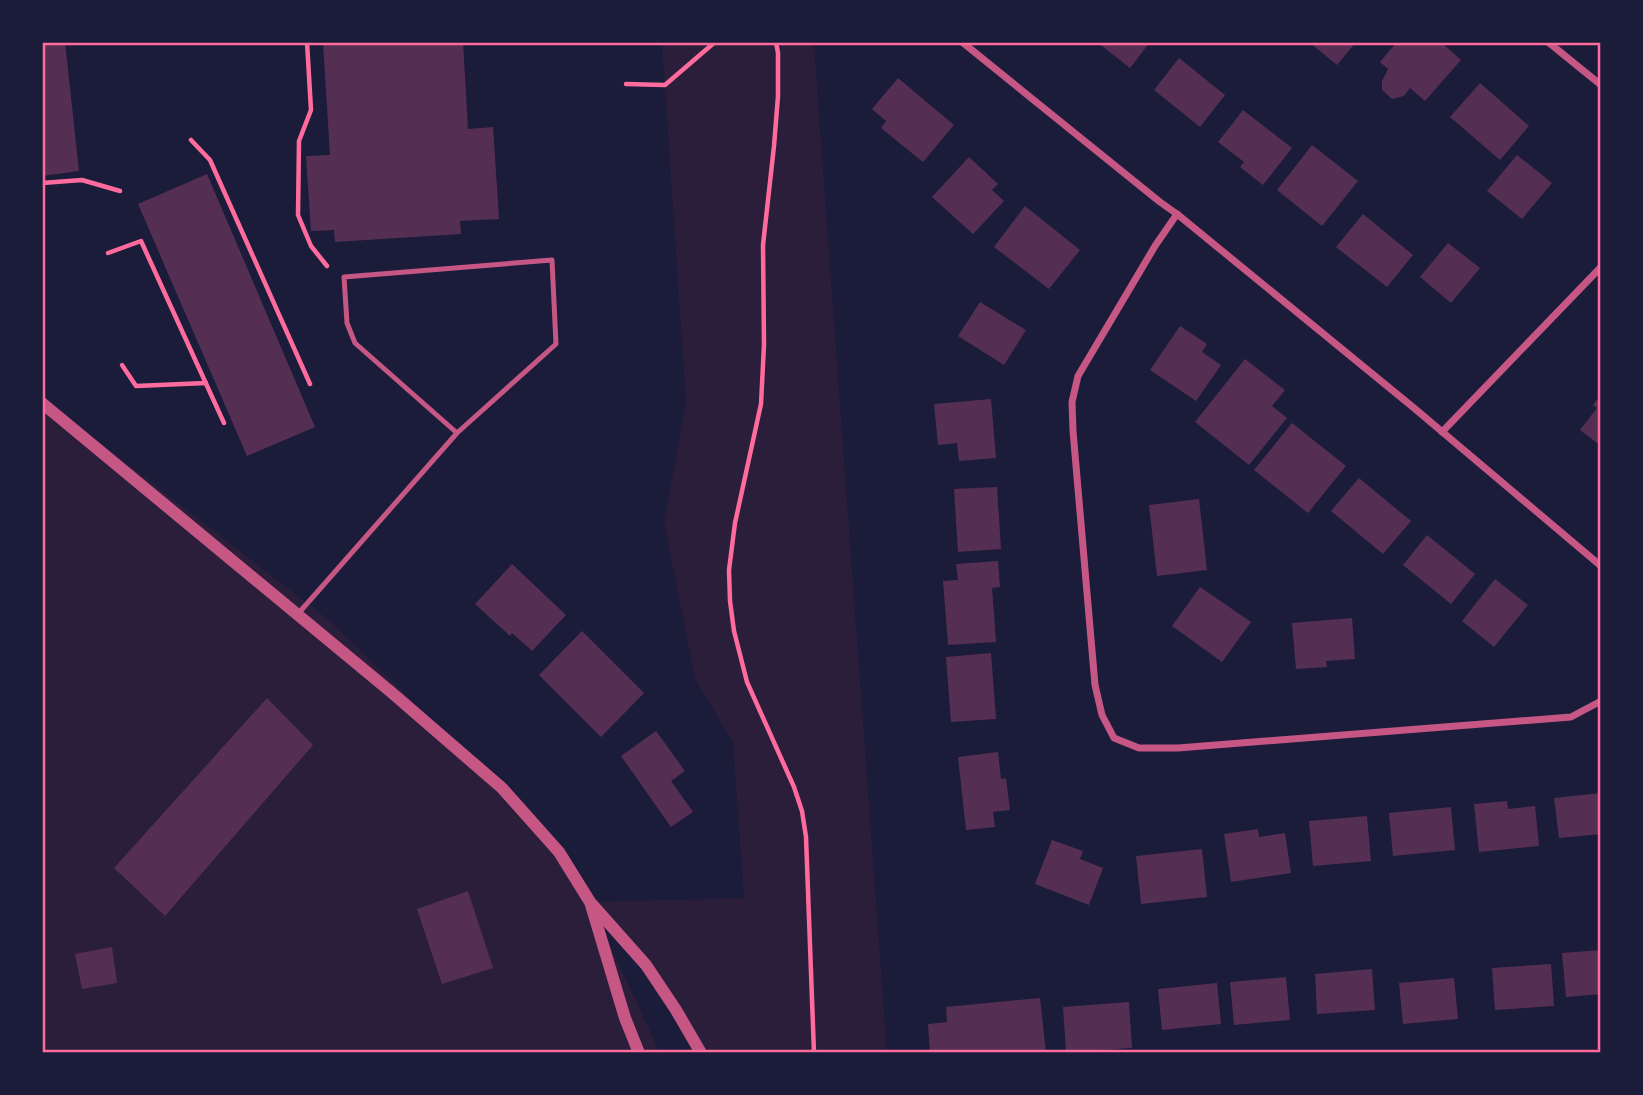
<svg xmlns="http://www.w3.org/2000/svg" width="1643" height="1095" font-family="'Titillium Web',sans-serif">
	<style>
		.green { fill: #2a1e3b }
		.building { fill: #542f53 }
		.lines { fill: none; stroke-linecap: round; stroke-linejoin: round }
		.path { stroke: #ff6b9d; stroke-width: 4.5 }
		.service { stroke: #c65784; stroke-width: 5 }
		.minor { stroke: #c65784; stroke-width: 7 }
		.tertiary { stroke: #c65784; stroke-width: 12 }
		.neatline { fill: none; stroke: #ff6b9d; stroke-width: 2.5 }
	</style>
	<rect width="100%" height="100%" fill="#1b1b3a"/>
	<path class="green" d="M662,42h156l-4,3 73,1008h-186l-25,-43 -85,-107 69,150h-618v-655l287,222 173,168 88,114 154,-4 -11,-155 -38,-64 -31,-156 22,-121z"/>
	<g class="building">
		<path d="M42,42h23l14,129 -37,5z"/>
		<path d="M323,42h140l5,87 25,-2 6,92 -39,2 1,13 -126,8 -1,-12 -23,1 -5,-75 24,-1z"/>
		<path d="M1097,42h53l-20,26z"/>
		<path d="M1309,42h47l-19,23z"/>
		<path d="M1397,42h44l20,18 -36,41 -15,-13 -6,8 -12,3 -10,-9v-9l6,-12 -8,-7z"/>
		<path d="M1179,58l46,37 -25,32 -46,-37z"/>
		<path d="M898,78l56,47 -31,37 -42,-34 5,-7 -14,-12z"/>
		<path d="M1480,83l49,43 -29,34 -50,-43z"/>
		<path d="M1243,110l49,38 -29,37 -23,-18 4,-5 -26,-20z"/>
		<path d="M1312,145l46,36 -36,45 -45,-36z"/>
		<path d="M1517,155l35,28 -30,36 -35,-28z"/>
		<path d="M969,157l29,27 -6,6 12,11 -31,33 -41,-37z"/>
		<path d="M207,174l108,253 -68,29 -109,-252z"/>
		<path d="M1025,206l55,44 -31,39 -55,-42z"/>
		<path d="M1363,214l50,41 -26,32 -51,-40z"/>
		<path d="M1448,243l32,25 -29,35 -31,-26z"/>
		<path d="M980,302l46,28 -22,35 -46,-29z"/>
		<path d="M1180,326l27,18 -5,8 19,13 -25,36 -46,-31z"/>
		<path d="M1245,359l40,31 -13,16 15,12 -38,47 -54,-43z"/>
		<path d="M1601,394v52l-21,-16 17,-22 -4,-3z"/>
		<path d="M991,399l5,59 -37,3 -2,-18 -19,2 -4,-41z"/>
		<path d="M1292,423l54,43 -38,47 -54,-43z"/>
		<path d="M1359,478l52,43 -28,33 -52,-43z"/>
		<path d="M997,487l4,62 -43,3 -4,-63z"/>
		<path d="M1199,499l8,71 -50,6 -8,-71z"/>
		<path d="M1427,535l48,39 -24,30 -48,-39z"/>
		<path d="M998,561l2,26 -8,1 4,54 -48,3 -5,-64 15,-1 -2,-16z"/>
		<path d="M512,564l54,51 -34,36 -20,-18 -2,3 -35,-32z"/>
		<path d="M1495,579l33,26 -34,42 -32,-26z"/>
		<path d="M1200,587l51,35 -29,40 -50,-36z"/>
		<path d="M1352,618l3,41 -29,2 1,6 -31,2 -4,-46z"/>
		<path d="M582,631l62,62 -43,44 -62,-62z"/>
		<path d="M991,653l5,66 -45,3 -5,-65z"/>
		<path d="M267,698l46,47 -148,171 -51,-48z"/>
		<path d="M656,731l29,40 -14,10 22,31 -22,15 -50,-71z"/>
		<path d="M998,752l3,27 5,-1 4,32 -17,2 2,15 -29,3 -8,-73z"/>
		<path d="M1601,793v41l-42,4 -5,-40z"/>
		<path d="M1507,801l1,8 27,-3 4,40 -60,6 -5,-48z"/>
		<path d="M1451,807l4,43 -62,6 -4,-43z"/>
		<path d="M1367,816l4,45 -58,5 -4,-45z"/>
		<path d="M1258,829l1,8 26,-4 6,40 -60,9 -7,-48z"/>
		<path d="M1052,840l31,11 -3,8 23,9 -14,37 -54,-21z"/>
		<path d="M1202,849l5,48 -66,7 -5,-48z"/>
		<path d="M468,891l25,77 -51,16 -25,-75z"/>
		<path d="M112,947l5,36 -35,6 -7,-35z"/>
		<path d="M1601,950v44l-35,3 -4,-44z"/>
		<path d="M1551,964l3,42 -59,4 -3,-42z"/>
		<path d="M1372,969l3,41 -58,4 -2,-40z"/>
		<path d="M1286,977l4,43 -56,5 -4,-43z"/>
		<path d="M1454,978l4,41 -55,5 -4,-41z"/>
		<path d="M1217,983l4,41 -59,6 -4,-41z"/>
		<path d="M1040,998l6,55h-116l-2,-29 19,-2 -1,-15z"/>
		<path d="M1129,1002l3,46 -66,4 -3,-45z"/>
	</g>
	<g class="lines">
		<g class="path">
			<path d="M307,42l4,68 -12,31 -1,74 13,31 16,20"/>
			<path d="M776,42l2,11v43l-4,50 -11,99 1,100 -3,59 -26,119 -6,47 1,31 4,30 13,51 47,105 8,24 4,26 8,216"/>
			<path d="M626,84l39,1 50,-43"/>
			<path d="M191,140l19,20 100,224"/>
			<path d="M42,183l40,-3 38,11"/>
			<path d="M108,253l33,-12 83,182"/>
			<path d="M122,365l14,21 70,-3"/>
		</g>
		<path class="service" d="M297,615l160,-182 99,-89 -4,-84 -208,17 3,46 8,20 102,90"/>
		<g class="minor">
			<path d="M962,42l198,160 17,12 237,194 187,158"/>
			<path d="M1548,42l53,43"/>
			<path d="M1177,214l-22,32 -77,130 -6,26 1,29 22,254 7,30 12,23 25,10h39l393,-31 30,-16"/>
			<path d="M1442,432l159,-165"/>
		</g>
		<g class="tertiary">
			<path d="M42,403l349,289 111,96 57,64 31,50 56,63 30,45 25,43"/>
			<path d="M591,905l34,113 14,35"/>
		</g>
	</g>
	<rect width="1643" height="1095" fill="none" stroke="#1b1b3a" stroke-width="88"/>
	<rect x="44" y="44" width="1555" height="1007" class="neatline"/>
</svg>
